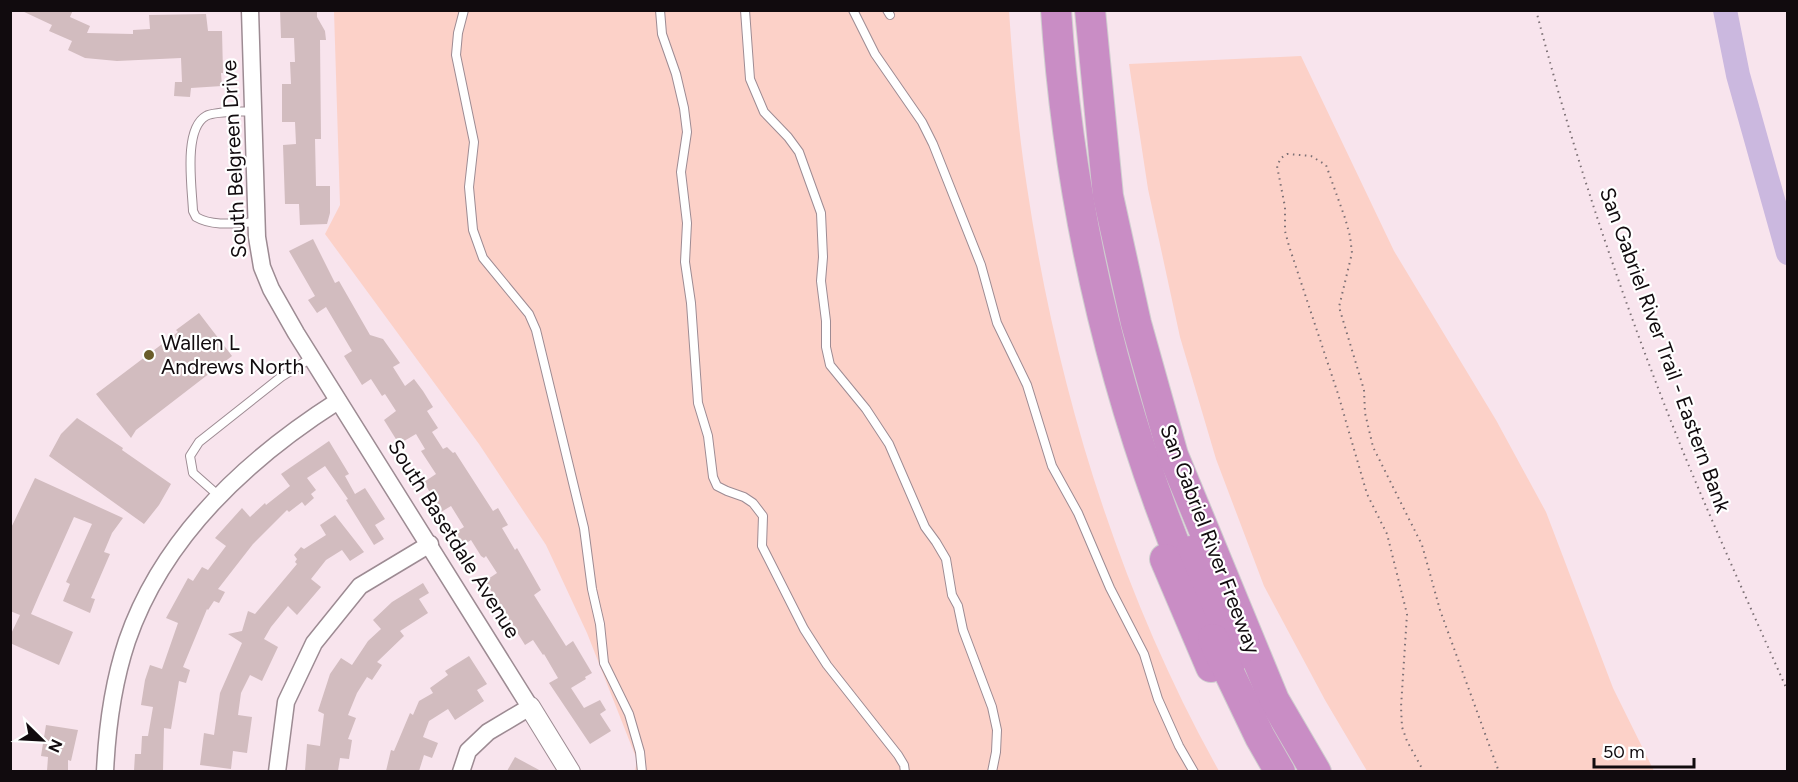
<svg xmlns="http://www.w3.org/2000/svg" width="1798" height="782" font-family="Figtree,sans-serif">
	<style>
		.grass { fill: #fcd1c8 }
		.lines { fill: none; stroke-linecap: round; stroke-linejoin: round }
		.river { stroke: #cbb8df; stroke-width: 24 }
		.building { fill: #d2bcbf }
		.service-casing { stroke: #9d8b93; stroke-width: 10 }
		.minor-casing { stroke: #9d8b93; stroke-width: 19 }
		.tertiary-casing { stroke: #9d8b93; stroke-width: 22 }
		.motorway-casing { stroke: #cfcecf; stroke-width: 32 }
		.path { stroke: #7c7075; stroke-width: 2; stroke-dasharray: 1.5 4.5; stroke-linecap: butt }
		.service { stroke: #fff; stroke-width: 8 }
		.minor { stroke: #fff; stroke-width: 16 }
		.tertiary { stroke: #fff; stroke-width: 20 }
		.motorway { stroke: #c98dc5; stroke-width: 30 }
		.poi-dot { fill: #6a5d2a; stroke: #fff; stroke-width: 2 }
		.labels { text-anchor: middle; stroke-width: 4.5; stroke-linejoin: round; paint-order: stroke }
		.street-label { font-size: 21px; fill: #110b0e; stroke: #fff }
		.poi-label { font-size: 21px; fill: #110b0e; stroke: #fff; text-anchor: start }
	</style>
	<rect width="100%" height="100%" fill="#f8e4ed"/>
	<g class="grass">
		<path d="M334,11h675c4,58 9,118 18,176 30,203 92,405 192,584h-584l2,-11 -50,-127 -41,-88 -67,-101 -154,-210 15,-29z"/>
		<path d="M1301,56l93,195 102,169 50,92 67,176 41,83h-287l-42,-71 -61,-114 -48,-127 -36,-122 -32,-148 -19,-125z"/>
	</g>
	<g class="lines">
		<path class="river" d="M1725,10l13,65 50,178"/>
	</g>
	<g class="building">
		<path d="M20,10h53l-3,7 20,9 -3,7 46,1v-4l17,-1 -1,-14 57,-1 2,17h14l1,42h-2l1,13 -31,2 -1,9 -16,-1 1,-14h7l-1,-24 -64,3 -32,-3 -17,-8 4,-9 -23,-10 3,-6z"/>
		<path d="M280,10h37v7l8,14 1,9h-6l1,99h-6l1,47h14v27l-3,11 -27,1 -1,-21h-14l-2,-59 13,-1 -1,-22h-13v-38h9l-1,-22h5l-1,-24h-13z"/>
		<path d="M313,239l22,44 4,-2 31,54 13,4 17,24 -7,4 12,19 9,-7 9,12 10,16 -6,4 11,17 -6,4 11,17 4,-2 6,6 2,-1 38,59 5,-3 10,17 -6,3 13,22 2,-2 24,42 -7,5 32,51 7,-5 19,32 -7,4 1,2 -15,9 13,20 16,-8 6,10 -6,4 11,17 -21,13 -41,-61 9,-5 -14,-24 -1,1 -10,-15 -8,5 -40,-64 12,-8 -11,-17 -2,2 -3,-2 -10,-16 -9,6 -8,-13 10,-6 -13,-21 -10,6 -8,-14 -9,-16 12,-8 -15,-23 4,-2 -9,-15 -17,10 -15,-24 12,-9 -11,-17 -3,2 -11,-17 -9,6 -18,-29 8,-5 -26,-44 -9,6 -9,-13 7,-4 -26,-45z"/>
		<path d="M199,313l33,43 -96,74 -5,8 -35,-44 82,-62 -2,-2z"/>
		<path d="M77,418l46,30 -1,2 49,34 -12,21 -15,19 -95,-68 12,-22z"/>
		<path d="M329,441l20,33 -4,2 10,18 10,-6 20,31 -10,6 9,14 -10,6 -28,-45 2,-1 -23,-33 -18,12 9,12 -5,4 3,4 -9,8 -3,-4 -13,10 -2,-2 -34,34 -35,45 7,3 -6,11 -5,-2 -6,9 -1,-1 -24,58 7,3 -4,13 -7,-2 -8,48 -7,-1 -1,43h-29l1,-17h6l1,-18h6l5,-29 -12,-2 4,-25 5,-15 12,4 16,-46 -12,-5 22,-40 5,3 9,-14 6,3 18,-24 -11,-8 27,-30 8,9 15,-14 1,2 24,-19 -9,-12z"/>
		<path d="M35,478l88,40 -11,15 -8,19 6,2 -19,44 4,1 -5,14 -27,-12 7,-17 -4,-2 26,-58 -18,-7 -34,76 -9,21 42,18 -14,33 -49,-22v-7l10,-21 -10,-4v-81z"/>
		<path d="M335,515l29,37 -14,9 -8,-11 -16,10 -15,19 10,8 -24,28 -9,-9 -17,21 -7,12 14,8 -16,34 -12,-6 -9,18 -3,22 14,2 -5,36 -14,-2 -2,18 -31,-4 4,-32 10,2 6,-42 22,-50 -14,-9 14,-3 6,-20 7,3 42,-50 -2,-2 2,-3 -3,-4 7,-8 3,2 22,-14 -6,-10z"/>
		<path d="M423,583l6,10 -10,6 9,14 -28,18 4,5 -27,26 5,3 -10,15 -5,-3 -10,16 -9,22 8,3 -8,21 4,1 -3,19 -9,-1 -2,13h-33l2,-27 13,2 4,-32 -6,-3 12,-37 11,-16 11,7 16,-24 13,-12 -8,-9 19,-18z"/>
		<path d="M469,656l18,28 -10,6 7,11 -29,19 -7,-11 -19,12 -6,16 15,6 -6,15 -8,-3 -5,16h-33l5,-21 3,1 16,-38 3,2 6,-14 14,-8 -3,-5 18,-13 -3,-4z"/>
		<path d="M46,725l32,5 -7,31 -3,-1v11h-21l1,-14 -7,-1z"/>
		<path d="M515,757l26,14h-34z"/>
	</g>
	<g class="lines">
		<g class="service-casing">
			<g id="service">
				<path d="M464,10l-6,23 -2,22 18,87 -5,45 4,43 10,28 46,56 7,16 48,198 8,61 8,35 4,39 25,51 11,38 2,20"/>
				<path d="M660,10l2,24 14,40 8,34 3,24 -6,40 6,51 -2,39 6,41 7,100 10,33 5,41 4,9 10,5 17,6 9,6 10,13 -1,30 42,83 23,36 71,90 6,10 1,7"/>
				<path d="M745,10l5,69 14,33 24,25 11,15 22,61 2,44 -2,24 5,40v26l4,18 36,44 23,35 36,83 11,15 10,17 6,36 6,11 5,24 29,77 5,23 -1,22 -4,20"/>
				<path d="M853,10l22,44 47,68 11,22 48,121 16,58 30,62 25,81 26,47 32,75 34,66 14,45 21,47 15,26"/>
				<path d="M887,10l3,5"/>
				<path d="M253,111c-11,1 -38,0 -47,5 -23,13 -14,71 -13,95l3,6c17,10 41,6 61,5"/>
				<path d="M219,496l-26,-23 -3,-17 9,-14 82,-65 30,-19"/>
			</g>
		</g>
		<g class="minor-casing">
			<g id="minor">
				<path d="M250,10l7,227 5,30 9,22 25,44 234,374 -42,25 -20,19 -7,21"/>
				<path d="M105,772c2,-44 8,-89 22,-131 36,-105 120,-182 211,-240"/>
				<path d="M277,772l9,-70 28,-59 46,-57 70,-42"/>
			</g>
		</g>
		<g class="tertiary-casing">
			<path id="tertiary" d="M530,707l40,65"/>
		</g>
		<g class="motorway-casing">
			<g id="motorway">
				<path d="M1056,10c13,195 58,388 132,568"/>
				<path d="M1090,10l18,186 28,127 37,132 101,245 42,72"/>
				<path d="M1191,551l23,60 22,45"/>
				<path d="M1165,559l46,108"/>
				<path d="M1213,639l47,98 20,35"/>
			</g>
		</g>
		<g class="path">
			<path d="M1536,10c39,151 90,300 148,444 33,80 69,159 104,238"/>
			<path d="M1424,772l-17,-31 -5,-14 -1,-20 6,-93 -20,-80 -20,-40 -29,-100 -49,-148 -4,-15v-24l-8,-41 4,-8 6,-4 24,2 15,9 19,53 5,18 2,17 -13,54 25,83 1,23 8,34 49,98 18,65 59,162"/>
		</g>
		<use href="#service" class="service"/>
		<use href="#minor" class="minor"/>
		<use href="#tertiary" class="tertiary"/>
		<use href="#motorway" class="motorway"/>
	</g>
	<circle class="poi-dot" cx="149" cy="355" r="6"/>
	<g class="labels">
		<g class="street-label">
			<text transform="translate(234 159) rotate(-93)" y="7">South Belgreen Drive</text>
			<text transform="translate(1665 350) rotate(70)" y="7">San Gabriel River Trail - Eastern Bank</text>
			<text transform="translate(454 539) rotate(58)" y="7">South Basetdale Avenue</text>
			<text transform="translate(1210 539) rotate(69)" y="7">San Gabriel River Freeway</text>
		</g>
		<g class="poi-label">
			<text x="161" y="350">Wallen L<tspan x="161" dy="24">Andrews North</tspan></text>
		</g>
	</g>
	<rect width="1798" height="782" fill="none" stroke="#110b0e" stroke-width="24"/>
	<g transform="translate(42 740) rotate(114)" stroke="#ffffff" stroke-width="4.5" paint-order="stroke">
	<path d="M0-4.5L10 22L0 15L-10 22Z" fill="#110b0e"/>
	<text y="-9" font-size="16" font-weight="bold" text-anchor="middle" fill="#110b0e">N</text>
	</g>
	<path d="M1594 758v9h100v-9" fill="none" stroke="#110b0e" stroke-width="3"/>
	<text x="1603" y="758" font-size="18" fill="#110b0e" stroke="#ffffff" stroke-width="4.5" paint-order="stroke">50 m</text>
</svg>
